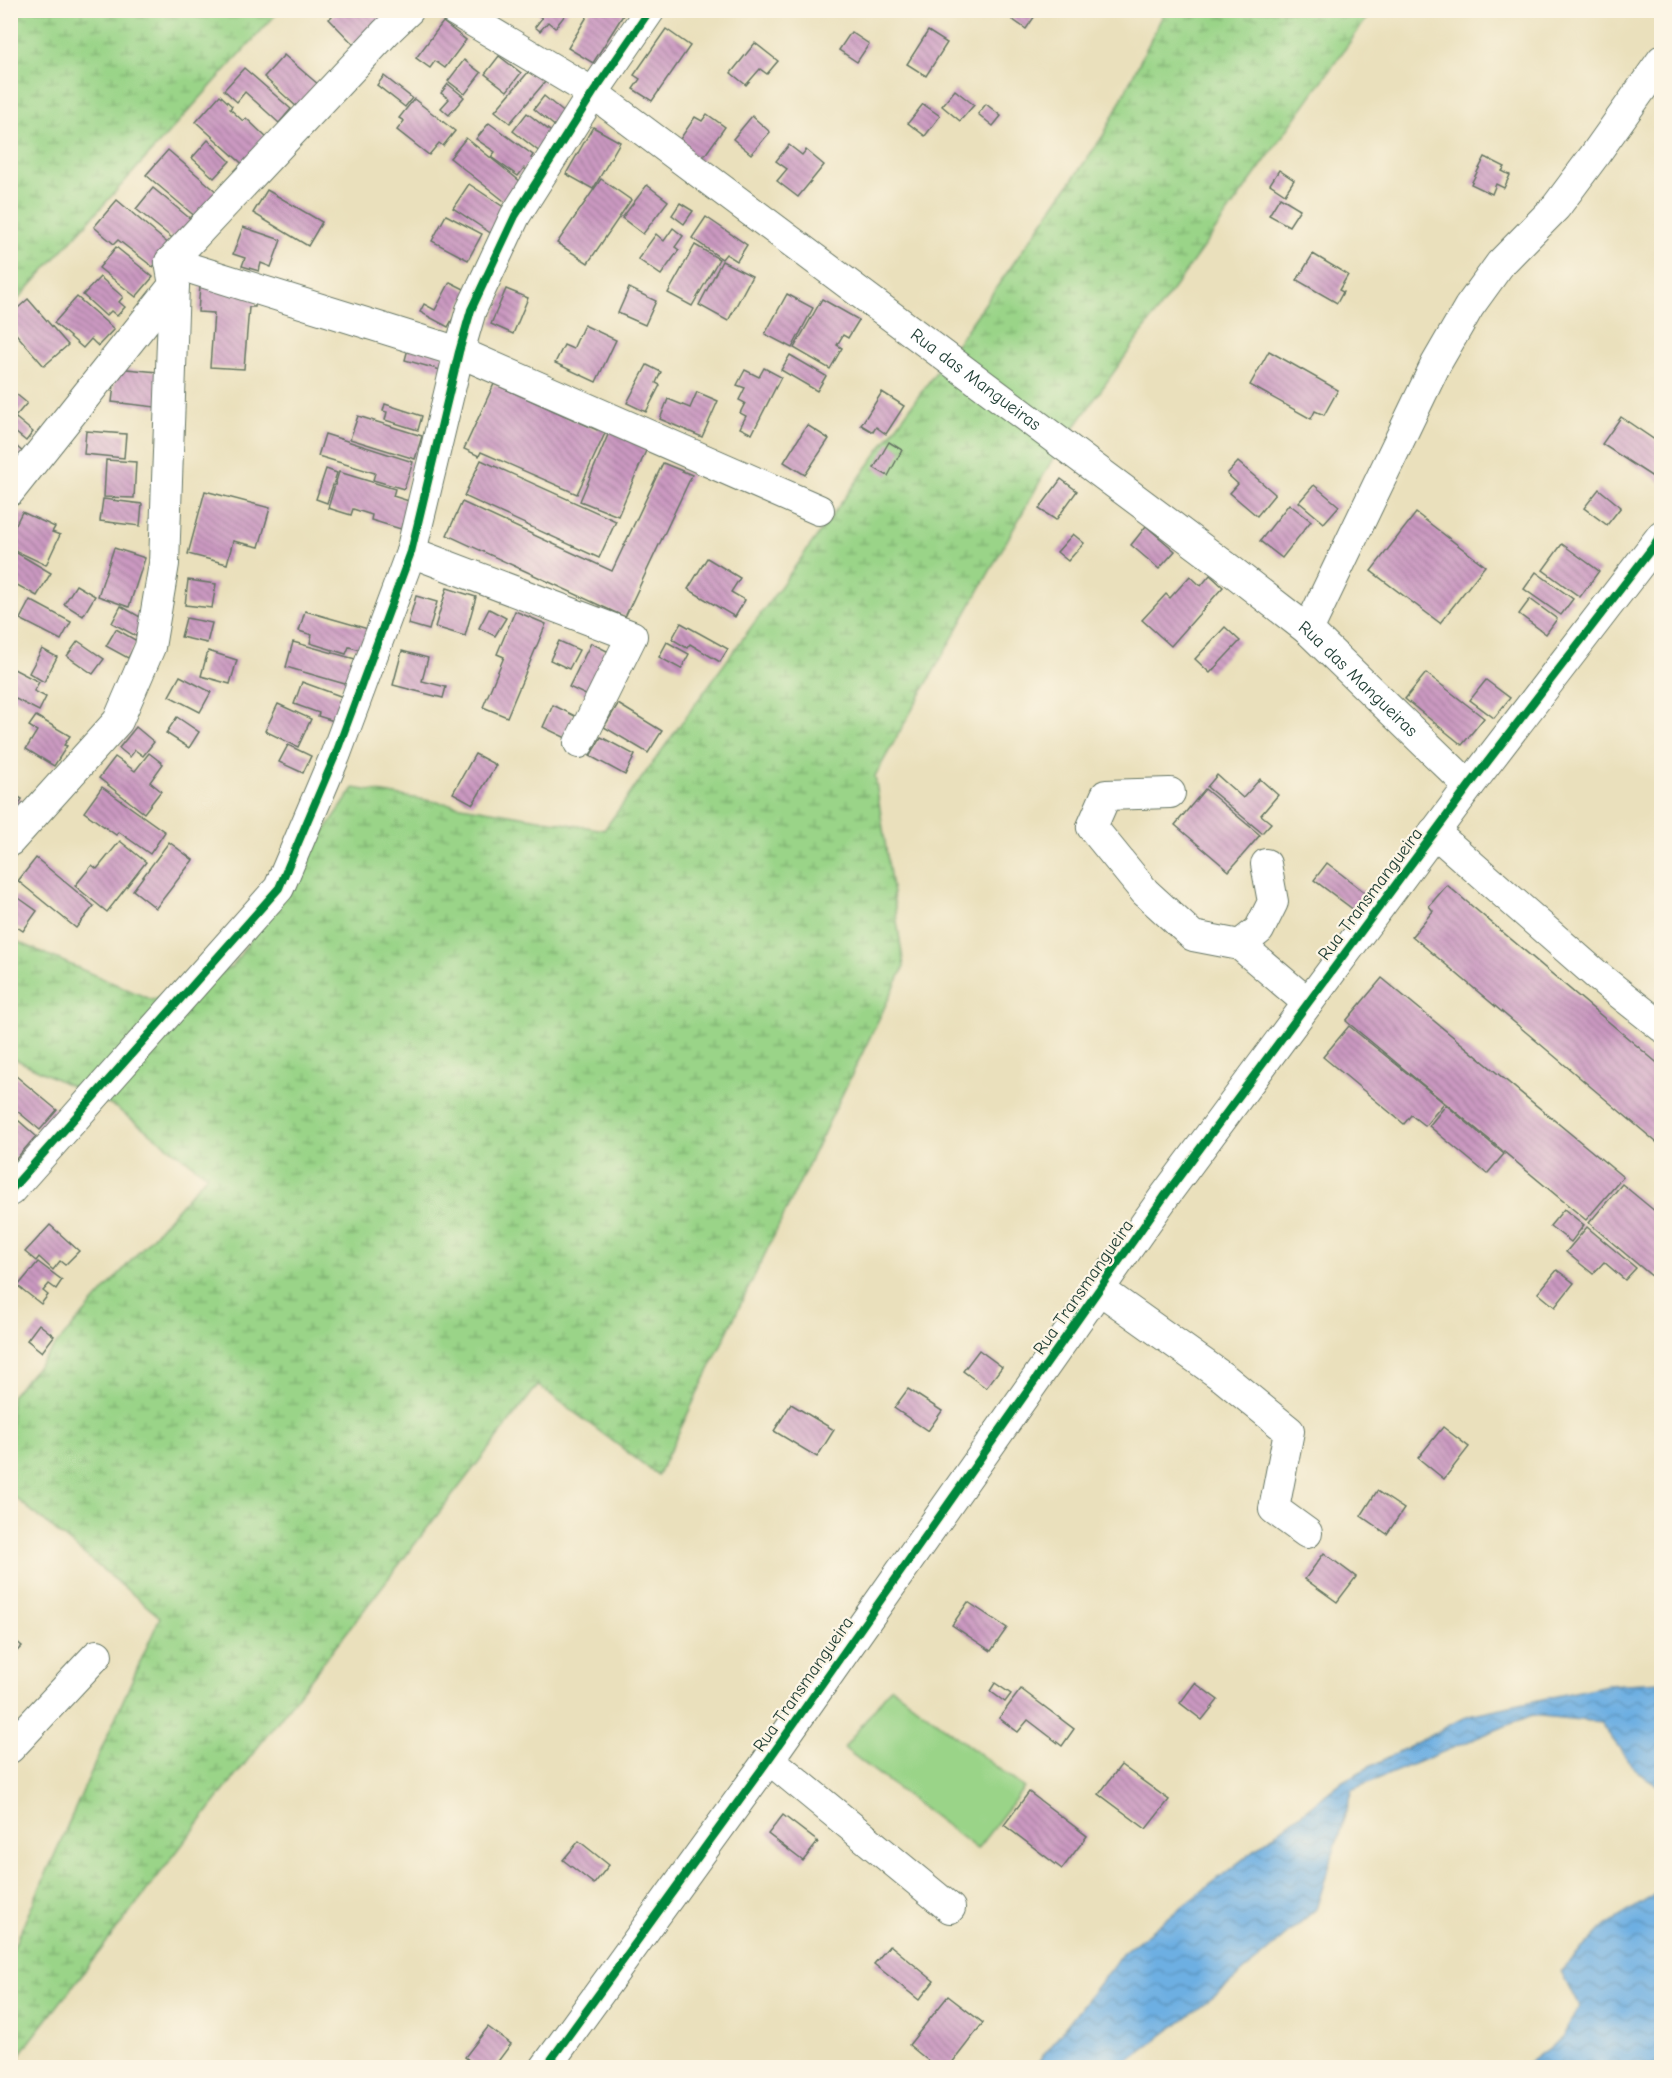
<svg xmlns="http://www.w3.org/2000/svg" width="1672" height="2078" font-family="'Comic Neue',sans-serif">
	<style>
		.wetland { fill: url(#wetland-marsh); stroke: #5c885e; stroke-width: 1.5 }
		.park { fill: #9ad488; stroke: #5c885e; stroke-width: 1.5 }
		.water { fill: url(#water-waves); stroke: #46768b; stroke-width: 1.5 }
		.building { fill: url(#building-back-hatch) }
		.lines { fill: none; stroke-linecap: round; stroke-linejoin: round }
		.minor-casing { stroke: #667664; stroke-width: 32 }
		.minor { stroke: #fff; stroke-width: 30 }
		.cycleway-casing { stroke: #fcf5e5; stroke-width: 11 }
		.cycleway { stroke: #00873e; stroke-width: 8 }
		.labels { text-anchor: middle; stroke-width: 4.5; stroke-linejoin: round; paint-order: stroke }
		.street-label { font-size: 18px; fill: #1f3d34; stroke: #fcf5e5 }
	</style>
	<defs>
		<pattern id="wetland-marsh" width="20" height="14" patternUnits="userSpaceOnUse" patternTransform="scale(1.5)"><rect width="20" height="14" fill="#9ad488"/><path d="M1 5h8M5 5V1M11 12h8M15 12V8" fill="none" stroke="#7dad70"/></pattern>
		<pattern id="water-waves" width="16" height="10" patternUnits="userSpaceOnUse" patternTransform="scale(1.5)"><rect width="16" height="10" fill="#6dafe2"/><path d="M0 5q4-4 8 0t8 0" fill="none" stroke="#5990b8"/></pattern>
		<pattern id="building-back-hatch" width="6" height="6" patternUnits="userSpaceOnUse" patternTransform="scale(1.5)"><rect width="6" height="6" fill="#cb99c1"/><path d="M-1 5l2 2M0 0l6 6M5-1l2 2" fill="none" stroke="#a47e9e"/></pattern>
	</defs>
	<rect width="100%" height="100%" fill="#fcf5e5"/>
	<filter id="ink" filterUnits="userSpaceOnUse"><feTurbulence type="fractalNoise" baseFrequency=".0167" numOctaves="2"/><feDisplacementMap in="SourceGraphic" scale="12" xChannelSelector="R" yChannelSelector="G"/><feConvolveMatrix kernelMatrix="1 2 1 2 8 2 1 2 1" color-interpolation-filters="sRGB"/></filter>
	<filter id="wash" filterUnits="userSpaceOnUse"><feTurbulence type="fractalNoise" baseFrequency=".008" numOctaves="4" result="noise"/><feDisplacementMap in="SourceGraphic" scale="24" xChannelSelector="R" yChannelSelector="G"/><feGaussianBlur stdDeviation="1.35" result="paint"/><feColorMatrix in="noise" values="0 0 0 0 0 0 0 0 0 0 0 0 0 0 0 0 0 1.4 0 .05"/><feComposite in="paint" operator="in"/></filter>
	<g filter="url(#wash)">
		<rect width="100%" height="100%" fill="#eae0bc"/>
		<g class="wetland">
			<path d="M11,10l268,1 -268,296 -1,-296z"/>
			<path d="M1165,11h207l-316,442 -181,323 29,191 -246,508 -120,-90 -527,681v-113l149,-336 -149,-123v-98l196,-221 -91,-67 -105,-51v-118l141,61 80,-33 122,-179 250,42 361,-498 138,-196z"/>
		</g>
		<path class="park" d="M891,1687l133,101 -47,61 -133,-101z"/>
		<g class="water">
			<path d="M1661,1682v105l-24,-15 -37,-50 -68,-7 -179,74 -37,120 -97,84 -99,74h-86l89,-114 220,-172 126,-66 138,-30z"/>
			<path d="M1661,1891v176h-138l39,-29 17,-31 -18,-36 44,-45z"/>
		</g>
		<g id="blocks">
			<g class="building">
				<path d="M338,10h39l11,12 -30,27 -29,-30z"/>
				<path d="M542,10h27l-14,18 -7,-6 -8,9 -5,-4 7,-9 -4,-3z"/>
				<path d="M591,10h32l2,2 -32,51 -25,-15z"/>
				<path d="M999,10h40l-13,19z"/>
				<path d="M443,22l23,18 -21,28 -10,-7 -5,7 -14,-10z"/>
				<path d="M666,29l24,17 -38,55 -19,-12 7,-10 -6,-4z"/>
				<path d="M928,31l19,12 -21,33 -19,-12z"/>
				<path d="M851,32l18,12 -12,18 -18,-12z"/>
				<path d="M755,43l23,18 -11,13 -7,-5 -14,16 -15,-12z"/>
				<path d="M284,55l35,30 -21,23 -34,-31z"/>
				<path d="M499,56l22,17 -14,18 -22,-17z"/>
				<path d="M464,60l17,13 -16,21 -17,-13z"/>
				<path d="M244,68l47,41 -12,14 -34,-31 -8,10 -13,-12z"/>
				<path d="M530,70l15,12 -35,41 -15,-12z"/>
				<path d="M384,76l28,22 -7,9 -28,-22z"/>
				<path d="M448,84l16,13 -15,18 -8,-7 8,-9 -8,-6z"/>
				<path d="M955,90l19,15 -14,16 -18,-15z"/>
				<path d="M220,95l12,11 -2,3 13,12 3,-3 21,20 -20,30 -51,-46z"/>
				<path d="M544,96l23,19 -10,13 -23,-19z"/>
				<path d="M414,99l41,32 -12,15 -4,-3 -10,12 -32,-25 7,-9 -5,-3z"/>
				<path d="M923,104l17,12 -15,20 -17,-13z"/>
				<path d="M986,104l15,12 -8,10 -15,-12z"/>
				<path d="M527,113l28,22 -14,18 -28,-22z"/>
				<path d="M707,114l18,13 -25,35 -24,-17 19,-28 7,4z"/>
				<path d="M752,116l18,16 -19,22 -18,-15z"/>
				<path d="M489,123l44,32 -2,3 8,6 -8,10 -7,-6 -6,8 -27,-19 4,-5 -19,-13z"/>
				<path d="M593,127l27,15 -27,47 -27,-15z"/>
				<path d="M466,138l55,44 -8,26 -63,-50z"/>
				<path d="M208,140l22,21 -16,17 -22,-20z"/>
				<path d="M789,145l13,10 4,-5 18,15 -26,32 -21,-16 10,-12 -11,-8z"/>
				<path d="M168,150l50,43 -21,25 -51,-43z"/>
				<path d="M1485,157l20,10 -3,4 8,4 -6,13 -8,-4 -4,10 -21,-10z"/>
				<path d="M1279,170l15,10 -9,14 -15,-10z"/>
				<path d="M601,179l30,21 -43,63 -31,-20z"/>
				<path d="M469,184l42,28 -16,24 -42,-28z"/>
				<path d="M647,185l21,16 -25,33 -21,-16z"/>
				<path d="M153,188l40,33 -17,20 -40,-32z"/>
				<path d="M267,190l55,32 -14,24 -55,-33z"/>
				<path d="M1280,197l20,12 -11,17 -20,-11z"/>
				<path d="M117,200l54,46 -18,21 -35,-27 -4,4 -20,-17z"/>
				<path d="M680,203l13,8 -9,13 -12,-9z"/>
				<path d="M446,215l36,19 -14,26 -36,-19z"/>
				<path d="M706,217l41,28 -10,16 -11,-7 -4,5 -30,-21z"/>
				<path d="M243,227l38,13 -10,27 -10,-4 -2,8 -17,-5 3,-8 -12,-4z"/>
				<path d="M673,228l10,8 -8,11 4,3 -18,25 -23,-16 18,-25 8,7z"/>
				<path d="M695,245l24,14 -27,47 -24,-13z"/>
				<path d="M116,247l37,30 -17,20 -37,-29z"/>
				<path d="M1313,254l35,21 -9,15 4,2 -6,11 -40,-23z"/>
				<path d="M722,261l30,15 -24,45 -29,-16z"/>
				<path d="M100,277l23,20 -4,5 6,5 -8,9 -6,-5 -5,5 -23,-21z"/>
				<path d="M450,282l22,11 -9,7 -15,27 -28,-15 4,-8 11,6z"/>
				<path d="M200,286l56,6 -1,15h-6l-5,62 -34,-2 4,-54 -16,-1z"/>
				<path d="M629,288l27,13 -11,24 -27,-12z"/>
				<path d="M506,289l22,9 -15,36 -22,-10z"/>
				<path d="M787,294l26,14 -21,40 -27,-14z"/>
				<path d="M77,297l37,32 -16,17 -7,-7 -8,9 -29,-25z"/>
				<path d="M28,299l40,46 -24,21 -34,-39v-12z"/>
				<path d="M822,299l37,21 -11,18 -5,-3 -6,10 5,3 -12,21 -36,-21z"/>
				<path d="M584,325l32,15 -20,42 -41,-19 9,-18 9,4z"/>
				<path d="M409,345l39,11 -4,15 -39,-11z"/>
				<path d="M1269,351l69,39 -14,25 -9,-4 -4,8 -61,-34z"/>
				<path d="M790,355l36,21 -9,15 -36,-21z"/>
				<path d="M647,365l14,7 -5,11 4,2 -14,27 -19,-9z"/>
				<path d="M116,368l52,5 -4,35 -52,-6z"/>
				<path d="M764,368l17,9 -29,57 -12,-6 6,-12 -6,-3 5,-10 -6,-3 6,-12 -8,-3 8,-15 14,7z"/>
				<path d="M494,384l103,46 2,-5 8,4 -30,65 -96,-42 -2,4 -15,-7z"/>
				<path d="M10,389l17,14 -12,14 -5,-4z"/>
				<path d="M697,392l21,9 -16,36 -42,-18 8,-20 22,9z"/>
				<path d="M882,392l22,14 -18,28 -10,-7 -3,5 -12,-7z"/>
				<path d="M385,404l37,12 -4,14 -33,-10 2,-8 -4,-1z"/>
				<path d="M358,416l64,20 -7,23 -65,-20z"/>
				<path d="M1621,417l41,28v38l-60,-39z"/>
				<path d="M16,418l17,14 -7,9 -16,-13v-3z"/>
				<path d="M807,425l22,14 -24,36 -21,-13z"/>
				<path d="M610,430l38,16 -30,70 -38,-15z"/>
				<path d="M86,431l40,3 -2,24 -40,-4z"/>
				<path d="M325,434l88,28 -9,27 -31,-9 2,-7 -57,-17z"/>
				<path d="M10,441l14,12 -14,15z"/>
				<path d="M889,442l13,8 -14,26 -14,-8z"/>
				<path d="M106,460l30,2 -2,36 -30,-1z"/>
				<path d="M481,460l135,61 -17,37 -135,-62z"/>
				<path d="M1238,462l37,32 -18,22 -27,-23 8,-9 -11,-10z"/>
				<path d="M663,463l29,12 -67,142 -178,-82 15,-33 150,69z"/>
				<path d="M326,469l11,4 -10,30 -11,-4z"/>
				<path d="M339,472l56,17 -2,7 22,7 -8,23 -5,-2 -1,5 -30,-9 1,-5 -19,-6 -2,6 -23,-7z"/>
				<path d="M1061,479l16,12 -21,29 -17,-11z"/>
				<path d="M1314,485l25,21 -15,17 -25,-21z"/>
				<path d="M1599,489l22,18 -14,18 -23,-17z"/>
				<path d="M205,491l65,17 -11,39 -26,-6 -6,23 -39,-10z"/>
				<path d="M103,499l39,5 -2,22 -40,-5z"/>
				<path d="M1289,504l22,17 -29,37 -22,-17z"/>
				<path d="M22,512l33,15 -3,5 8,3 -14,30 -36,-17v-12z"/>
				<path d="M1416,513l69,53 -45,57 -69,-52z"/>
				<path d="M1146,526l29,25 -16,18 -28,-24z"/>
				<path d="M1073,534l11,9 -16,18 -11,-9z"/>
				<path d="M1562,544l37,27 -19,26 -37,-27z"/>
				<path d="M114,548l31,10 -16,49 -31,-11z"/>
				<path d="M10,549l41,24 -14,23 -27,-15z"/>
				<path d="M707,558l33,20 -9,14 14,8 -10,17 -47,-28z"/>
				<path d="M1536,572l37,27 -12,16 -37,-26z"/>
				<path d="M1210,575l13,12 -52,59 -29,-26 24,-26 4,4 20,-22 11,10z"/>
				<path d="M188,580l28,4 -4,24 -27,-3z"/>
				<path d="M76,585l19,11 -12,20 -19,-12z"/>
				<path d="M447,588l29,9 -11,39 -30,-9z"/>
				<path d="M416,596l21,6 -8,28 -21,-6z"/>
				<path d="M1530,599l27,20 -11,15 -27,-20z"/>
				<path d="M30,600l41,22 -10,18 -41,-21z"/>
				<path d="M121,606l26,15 -9,16 -26,-14z"/>
				<path d="M489,609l17,9 -11,18 -16,-8z"/>
				<path d="M305,611l63,18 -7,21 -12,-3 -3,7 -36,-11 2,-8 -13,-4z"/>
				<path d="M515,611l31,13 -39,93 -24,-10 21,-50 -7,-3z"/>
				<path d="M186,618l26,5 -5,20 -26,-6z"/>
				<path d="M681,623l47,26 -8,13 -30,-18 -3,4 -15,-9z"/>
				<path d="M1225,627l15,14 -30,32 -15,-14z"/>
				<path d="M116,629l21,12 -9,17 -22,-12z"/>
				<path d="M78,641l26,18 -11,15 -26,-18z"/>
				<path d="M559,641l20,9 -10,19 -19,-9z"/>
				<path d="M293,642l66,18 -7,26 -66,-19z"/>
				<path d="M667,642l22,12 -8,15 -22,-12z"/>
				<path d="M591,643l24,12 -21,44 -25,-12z"/>
				<path d="M42,649l15,8 -13,25 -15,-9z"/>
				<path d="M208,651l29,9 -7,24 -29,-8z"/>
				<path d="M402,651l26,7 -6,23 24,6 -3,11 -50,-13z"/>
				<path d="M10,667l29,15 -5,9 12,6 -7,14 -29,-15z"/>
				<path d="M1426,673l58,45 -22,27 -57,-46z"/>
				<path d="M180,676l31,16 -11,20 -31,-16z"/>
				<path d="M1486,680l24,18 -16,20 -24,-18z"/>
				<path d="M302,682l41,15 -9,24 -16,-5 1,-3 -25,-9z"/>
				<path d="M278,704l33,15 -13,28 -33,-16z"/>
				<path d="M618,704l44,27 -14,22 -44,-26z"/>
				<path d="M553,705l24,12 -11,21 -23,-11z"/>
				<path d="M36,716l34,20 -6,9 3,1 -13,20 -28,-17 11,-18 -8,-5z"/>
				<path d="M177,717l22,15 -10,16 -23,-15z"/>
				<path d="M136,727l18,15 -11,14 -8,-6 -5,7 -11,-9z"/>
				<path d="M601,737l34,18 -10,20 -35,-19z"/>
				<path d="M288,745l23,11 -8,17 -24,-11z"/>
				<path d="M149,753l14,11 -13,18 11,9 -17,22 -45,-35 16,-21 20,14z"/>
				<path d="M475,754l21,11 -23,39 -20,-11z"/>
				<path d="M1217,775l26,23 17,-19 18,16 -17,20 10,8 -9,10 -55,-46z"/>
				<path d="M102,787l63,45 -15,22 -31,-22 -3,3 -32,-23z"/>
				<path d="M1205,789l55,46 -31,36 -54,-46z"/>
				<path d="M10,792l12,7 -12,21z"/>
				<path d="M120,841l26,21 -39,50 -32,-26 17,-21 5,4z"/>
				<path d="M169,842l24,18 -37,48 -23,-18z"/>
				<path d="M36,858l58,48 -18,22 -58,-47z"/>
				<path d="M1327,863l40,31 -13,16 -40,-30z"/>
				<path d="M1447,885l215,182v80l-250,-211 21,-25 -4,-5z"/>
				<path d="M16,896l21,15 -14,20 -13,-9v-19z"/>
				<path d="M1382,978l241,199 -37,43 -240,-199z"/>
				<path d="M1349,1026l95,77 -19,23 -14,-11 -7,9 -81,-67z"/>
				<path d="M10,1071l47,39 -17,20 -30,-25z"/>
				<path d="M1446,1105l58,49 -17,20 -58,-48z"/>
				<path d="M10,1118l6,5 3,-2 17,15 -20,23 -6,-5z"/>
				<path d="M1622,1184l40,33v52l-8,9 -65,-55z"/>
				<path d="M1564,1209l20,16 -13,17 -21,-16z"/>
				<path d="M50,1225l29,26 -14,14 -5,-4 -7,9 -14,-13 -3,4 -11,-9z"/>
				<path d="M1587,1227l49,41 -11,12 -21,-18 -11,12 -27,-22z"/>
				<path d="M38,1262l24,18 -6,9 -7,-5 -6,7 5,4 -7,9 -23,-18z"/>
				<path d="M1557,1270l17,13 -19,24 -17,-14z"/>
				<path d="M39,1324l15,12 -12,16 -15,-12z"/>
				<path d="M979,1350l23,17 -16,21 -23,-17z"/>
				<path d="M908,1389l34,22 -14,20 -34,-23z"/>
				<path d="M791,1404l43,26 -17,27 -43,-26z"/>
				<path d="M1443,1427l26,20 -25,32 -26,-21z"/>
				<path d="M1377,1491l27,18 -17,25 -26,-18z"/>
				<path d="M1324,1553l32,24 -19,25 -32,-23z"/>
				<path d="M968,1602l39,26 -16,23 -39,-26z"/>
				<path d="M10,1636l12,10 -12,12z"/>
				<path d="M995,1683l16,11 -6,8 -15,-11z"/>
				<path d="M1195,1683l23,17 -16,20 -22,-17z"/>
				<path d="M1021,1689l53,40 -12,17 -34,-26 -10,12 -19,-14z"/>
				<path d="M1121,1765l48,35 -23,29 -47,-35z"/>
				<path d="M1029,1792l58,44 -25,33 -58,-44z"/>
				<path d="M783,1815l35,27 -15,19 -35,-27z"/>
				<path d="M579,1841l30,24 -15,19 -31,-24z"/>
				<path d="M890,1945l44,36 -15,19 -45,-36z"/>
				<path d="M948,1996l35,27 -35,45h-11l-28,-23z"/>
				<path d="M488,2027l23,17 -18,24h-14l-14,-11z"/>
			</g>
		</g>
	</g>
	<g filter="url(#ink)">
		<use href="#blocks" fill-opacity="0" stroke="#667664" stroke-width="1.5"/>
		<g class="lines">
			<g class="minor-casing">
				<g id="minor">
					<path id="s1" d="M454,10l139,83 639,478 76,59 161,156"/>
					<path d="M170,262l289,90 360,158"/>
					<path d="M10,491l164,-206 -4,-23 216,-230 23,-22"/>
					<path d="M411,552l221,84 -53,107"/>
					<path d="M1308,630l128,-266 33,-57 31,-43 56,-57 38,-51 68,-96"/>
					<path d="M1170,793l-64,2 -14,32 53,65 48,44 47,9 68,58"/>
					<path d="M1434,832l165,145 63,50"/>
					<path d="M10,841l108,-120 32,-74 14,-83 10,-279"/>
					<path d="M1240,945l19,-15 14,-28 -7,-38"/>
					<path d="M10,1191l269,-303 56,-132 76,-204 48,-200 12,-42 44,-94 78,-123 57,-83"/>
					<path d="M1099,1289l125,89 65,53 -15,78 33,24"/>
					<path d="M10,1748l87,-93"/>
					<path d="M769,1759l181,149"/>
					<path d="M545,2068l224,-309 395,-562 305,-411 193,-251"/>
				</g>
			</g>
			<use href="#minor" class="minor"/>
			<g class="cycleway-casing">
				<g id="cycleway">
					<path d="M10,1191l269,-303 56,-132 76,-204 48,-200 12,-42 44,-94 78,-123 57,-83"/>
					<path d="M545,2068l224,-309 395,-562 305,-411 193,-251"/>
				</g>
			</g>
			<use href="#cycleway" class="cycleway"/>
		</g>
	</g>
	<g class="labels">
		<g class="street-label">
			<text dy="6" stroke="none"><textPath href="#s1" startOffset="640">Rua das Mangueiras</textPath></text>
			<text dy="6" stroke="none"><textPath href="#s1" startOffset="1126">Rua das Mangueiras</textPath></text>
			<text transform="translate(1370 894) rotate(-53)" y="6">Rua Transmangueira</text>
			<text transform="translate(1083 1287) rotate(-55)" y="6">Rua Transmangueira</text>
			<text transform="translate(803 1684) rotate(-55)" y="6">Rua Transmangueira</text>
		</g>
	</g>
	<rect width="1672" height="2078" fill="none" stroke="#fcf5e5" stroke-width="36"/>
</svg>
